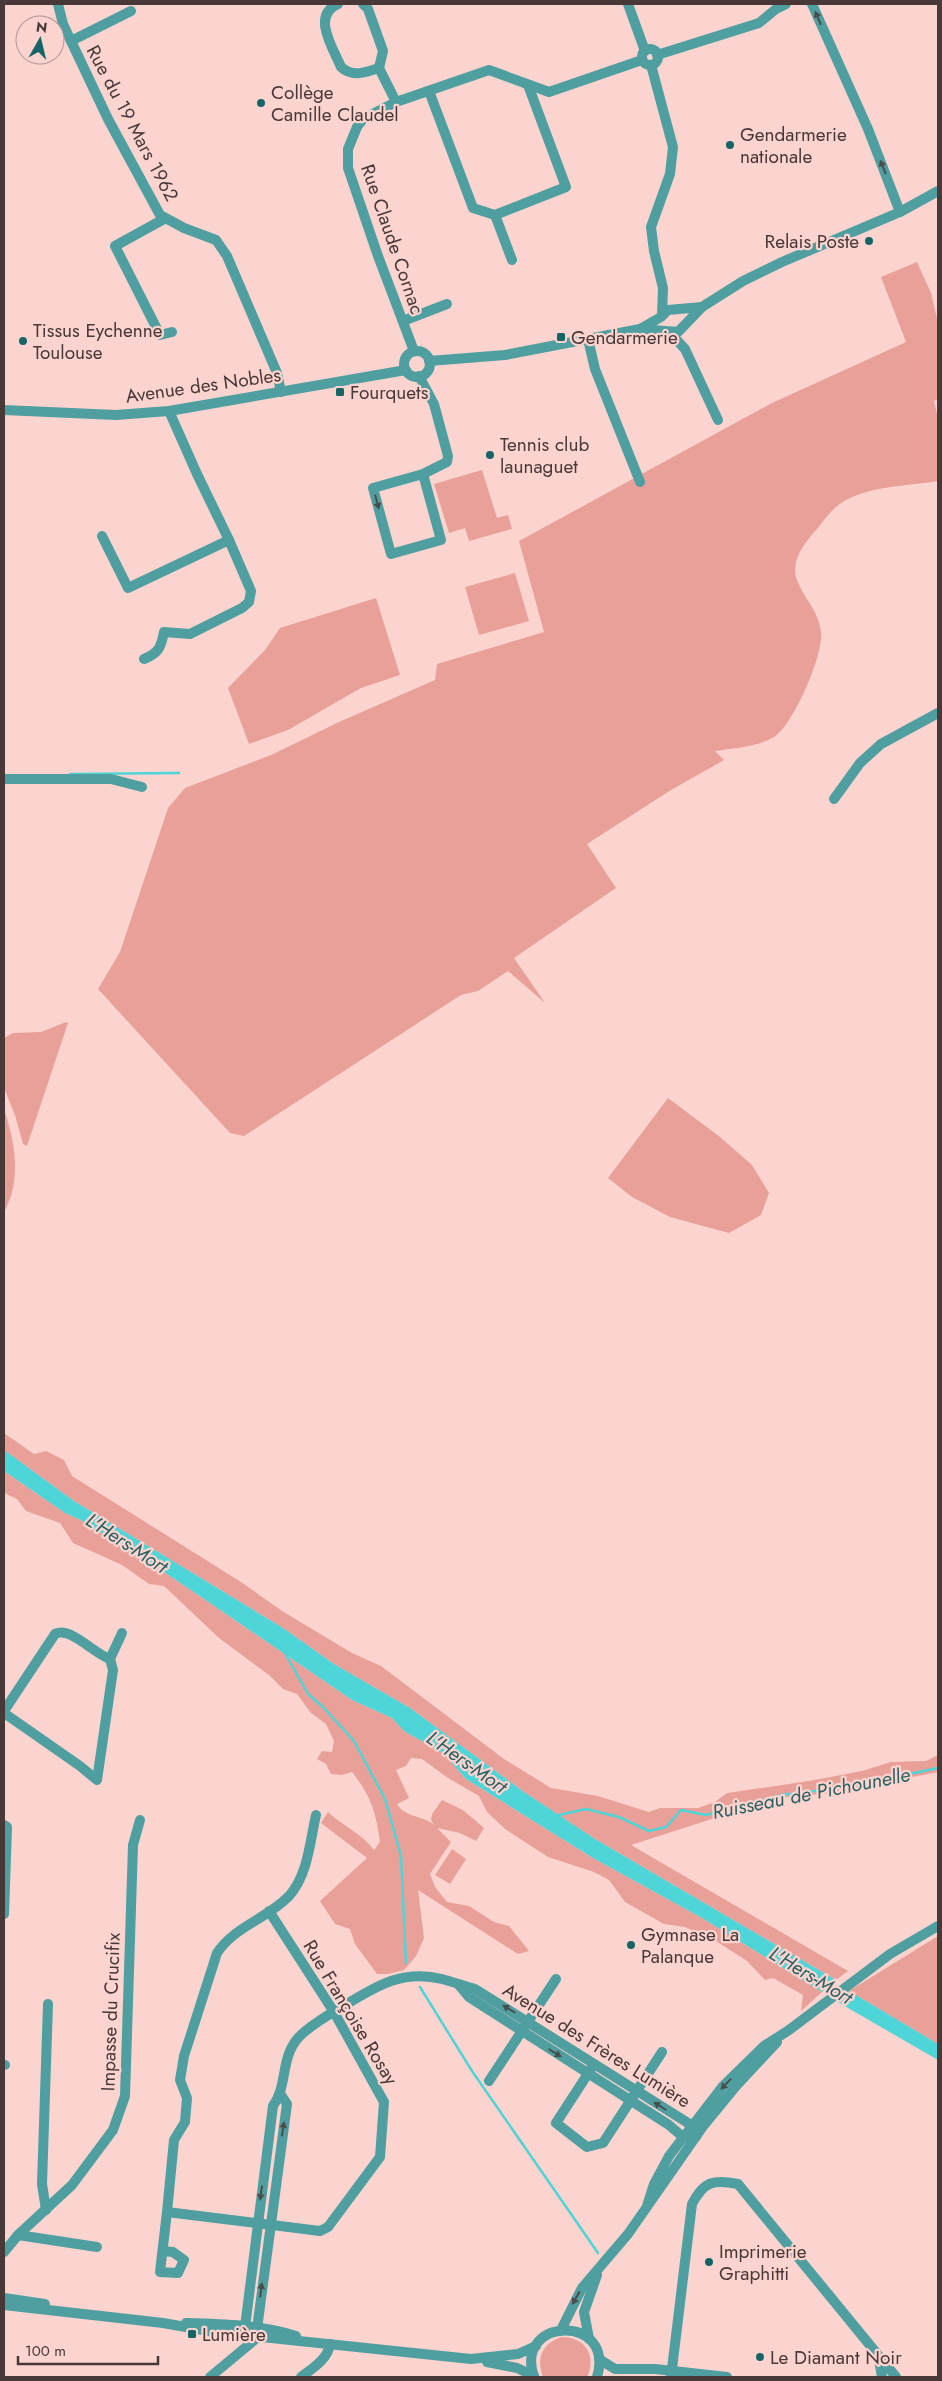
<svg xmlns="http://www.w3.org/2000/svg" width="942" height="2381" font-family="Jost,sans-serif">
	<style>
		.green { fill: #e9a099 }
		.water { fill: #4dd5d8 }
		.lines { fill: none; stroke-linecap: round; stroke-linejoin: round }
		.stream { stroke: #4dd5d8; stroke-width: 2.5 }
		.minor { stroke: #4f9fa1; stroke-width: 10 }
		.oneway { fill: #494d4c }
		.poi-dot { fill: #166566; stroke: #fbd4cf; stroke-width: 2 }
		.labels { text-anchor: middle; stroke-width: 4.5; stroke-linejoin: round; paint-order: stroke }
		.poi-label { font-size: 19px; fill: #483837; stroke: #fbd4cf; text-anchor: start }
		.street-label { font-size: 19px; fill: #483837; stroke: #fbd4cf }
		.water-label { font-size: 20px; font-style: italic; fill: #2a6162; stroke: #fbd4cf }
	</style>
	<rect width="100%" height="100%" fill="#fbd4cf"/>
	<g class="green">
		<path d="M917,262l14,31 7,30v76l-4,2 4,17v63c-30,5 -78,5 -102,26 -9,8 -16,19 -25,29 -9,11 -19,25 -15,41 6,20 23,33 25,55 3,22 -28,94 -47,105 -17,10 -40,11 -59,14l9,9 -53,30 -84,54 29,44 -102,70 31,45 -37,-32 -30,20 -17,4 -217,141 -14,-3 -132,-144 22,-37 48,-144 17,-20 86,-33 68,-33 96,-42 2,-16 107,-32 -25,-91 253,-138 134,-61 -25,-65z"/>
		<path d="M482,470l15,48 11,-3 4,14 -43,12 -4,-13 -16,5 -15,-49z"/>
		<path d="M515,573l14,48 -50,14 -14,-48z"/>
		<path d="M376,598l24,77 -39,13 -73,42 -39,14 -21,-56 37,-38 15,-22z"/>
		<path d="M66,1022l2,1 -41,123 -4,-2 -8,-29 -11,-27v-50l9,-5 28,-1z"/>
		<path d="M668,1098l52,39 32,28 17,28 -8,22 -32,18 -59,-16 -38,-20 -24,-19z"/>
		<path d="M4,1109c11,33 18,71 0,103z"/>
		<path d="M4,1433l30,21 12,-3 18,9 8,16 169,106 41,29 70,42 29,13 123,93 47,29 47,8 51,16 11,-4h38l17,-6 12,-9 82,-12 53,-10 29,-9 35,-1 12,-6v17l-108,21 -43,4 -44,12 -112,36 217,126 -12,9 -241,-141 -71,-47 -114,-84 -76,-44 -51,-36 -209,-127 -70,-51z"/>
		<path d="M4,1471l61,42 16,7 17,12 16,5 16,16 25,13 52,35 145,99 40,18 12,13 39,22 23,26 127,79 109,60 120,74 -21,19 2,-16 -30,-17 -8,2 -18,-19 -31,-20 -31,-14 -21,-3 -39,-22 -16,-22 -15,-8 -46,-15 -43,-28 -18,-17 -8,-16 -31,-18 -26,-19 -11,-1 -5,8 -10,4 13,28 -12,6c8,14 26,11 37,21l-3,-5 1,-6 10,-14 21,10 21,18 -8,13 -16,-8 -23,-5 14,14 -21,32 5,13 12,15 22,4 25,16 15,4 20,25 -11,3 -100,-64 6,48 -8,18 -12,14 -16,4h-11l-22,-30 -5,-15 -15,-5 -15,-23 47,-43 -46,-35 7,-11c15,14 33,21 46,38l6,-8c-4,-30 -9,-46 -28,-70l-10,3 -11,-1 -5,-10 -9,-5 5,-8 10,1 2,-11 -8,-17 -15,-11 -14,-19 -14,-5 -14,-14 -50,-37 -55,-52 -15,-2 -27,-19 -49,-22 -13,-20 -34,-12 -9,-12 -13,-6z"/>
		<path d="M452,1849l14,10 -16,25 -15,-9z"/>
		<path d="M938,1936v108l-89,-53z"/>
		<path d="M561,2337c24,0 36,18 26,40h-44c-7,-19 -1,-33 18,-40z"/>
	</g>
	<g class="water">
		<path d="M4,1450l70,51 209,127 51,36 76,44 114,84 71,47 241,141 -14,12 -120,-74 -109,-60 -127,-79 -23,-26 -39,-22 -12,-13 -40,-18 -145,-99 -52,-35 -25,-13 -16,-16 -16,-5 -17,-12 -16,-7 -61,-42z"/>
		<path d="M849,1991l89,53v16l-102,-59z"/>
	</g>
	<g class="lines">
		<g class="stream">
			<path d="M70,774l109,-1"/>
			<path d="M285,1653l23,41 15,13 31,34 31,58 16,57 5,107"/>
			<path d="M559,1815l27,-6 33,8 30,14 17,-4 15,-17 25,5 76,-20 65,-8 91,-19"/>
			<path d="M420,1987l52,84 126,182"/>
		</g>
		<g class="minor">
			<path d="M58,4l5,20 8,17 37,78 52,96 24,13 32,12 11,16 50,117 4,19"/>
			<path d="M338,4c-27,11 -5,44 3,63 12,11 24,5 38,1"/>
			<path d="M363,4l5,5 15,42 -4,17"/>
			<path d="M628,4l17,47"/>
			<path d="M812,4l56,125 32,83"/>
			<path d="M71,41l60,-30"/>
			<circle cx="650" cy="57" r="8"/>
			<path d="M657,55l102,-32 17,-14 10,-5"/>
			<path d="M651,65l22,82 -3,27 -19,53 3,24 9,37 -1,27"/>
			<path d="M379,68l17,34"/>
			<path d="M429,91l44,117 22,7 71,-28 -38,-102"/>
			<path d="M495,215l17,45"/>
			<path d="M164,219l-49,27 45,89 12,-3"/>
			<path d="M403,321l44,-17"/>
			<path d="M640,329l21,-12 7,-7 34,-3"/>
			<path d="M670,333l15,16 33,71"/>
			<path d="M588,339l7,30 45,113"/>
			<path d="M414,351l-36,-95 -30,-88v-19l9,-22 6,-8 33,-17 93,-32 60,22 93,-32"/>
			<circle cx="417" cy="364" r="13"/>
			<path d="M429,361l76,-6 135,-26 38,3 24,-25 41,-26 39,-19 118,-50 38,-21"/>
			<path d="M419,376l15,28 14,52 -1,6 -24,12 -50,14 18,66 50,-14 -18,-66"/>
			<path d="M4,410l112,5 53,-4 237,-41"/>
			<path d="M102,536l26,52 101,-48 -32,-66 -28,-63"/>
			<path d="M144,659c15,-6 17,-12 20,-27l26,2 52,-26 7,-6 2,-11 -22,-51"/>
			<path d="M4,779h107l31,8"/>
			<path d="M834,799l26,-36 21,-19 57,-31"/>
			<path d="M110,1659l12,-26"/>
			<path d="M4,1711l51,-77c15,-8 39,20 55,25l3,11 -16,110 -17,-14 -76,-53"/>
			<path d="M4,1825l3,2 -3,87"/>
			<path d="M269,1911l65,101 50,90 -4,55 -52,70 -8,4 -153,-19 7,-72 11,-18 2,-24 -7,-18 4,-24 33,-103c18,-27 50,-34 72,-57 19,-21 21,-55 27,-81"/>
			<path d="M459,1985l10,12 200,128 14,12h7"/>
			<path d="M4,2065h1"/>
			<path d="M591,2069l-35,54 31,24 16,-4 59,-91"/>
			<path d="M489,2081l67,-102"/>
			<path d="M647,2206l7,-22 15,-28 54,-70 41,-40 25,-16 101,-76 48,-28"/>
			<path d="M46,2210l-4,-26 6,-180"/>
			<path d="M18,2235l79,12"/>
			<path d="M163,2251l10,1 11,8 -6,13 -18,-1 7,-60"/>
			<path d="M4,2252l14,-17 54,-50 41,-55 12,-34 8,-251 7,-25"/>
			<path d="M4,2298l41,6"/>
			<path d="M4,2305l159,18 51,9 257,27 47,-5 18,-8"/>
			<path d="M186,2323c36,1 75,2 110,13"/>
			<path d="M561,2330l21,-42 46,-54 76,-109 32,-39 41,-44"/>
			<path d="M250,2336l-5,-9 28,-221c15,-21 7,-47 25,-68 9,-10 31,-24 44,-31 33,-20 59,-38 100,-28 11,3 22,7 33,10l213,134 8,14"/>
			<path d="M250,2336l7,-7 30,-225 -6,-9"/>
			<path d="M589,2339l-5,-27 13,-37"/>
			<path d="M599,2359l16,10h40l72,8"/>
			<path d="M879,2360l3,17"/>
			<path d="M487,2362l30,6 17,8"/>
			<path d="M210,2377l48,-40"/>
			<path d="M301,2377c12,-9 27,-18 29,-33"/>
			<path d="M534,2377c-21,-61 82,-63 63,0"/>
			<path d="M671,2377l21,-173c12,-23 22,-25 46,-20l158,193"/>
		</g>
	</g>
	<defs><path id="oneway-solid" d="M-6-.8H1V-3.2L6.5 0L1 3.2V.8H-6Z" transform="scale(1.25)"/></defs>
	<g class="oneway">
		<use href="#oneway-solid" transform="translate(818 18) rotate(-113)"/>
		<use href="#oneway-solid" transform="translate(883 167) rotate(-112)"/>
		<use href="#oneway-solid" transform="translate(377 502) rotate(75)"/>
		<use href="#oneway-solid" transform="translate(509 2009) rotate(-148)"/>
		<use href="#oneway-solid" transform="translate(555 2053) rotate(32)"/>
		<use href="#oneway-solid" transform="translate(726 2084) rotate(134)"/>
		<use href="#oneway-solid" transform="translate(660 2106) rotate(-148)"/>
		<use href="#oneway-solid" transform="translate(283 2129) rotate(-81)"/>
		<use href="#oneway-solid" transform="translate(261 2193) rotate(98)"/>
		<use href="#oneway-solid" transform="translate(261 2290) rotate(-83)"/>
		<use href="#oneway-solid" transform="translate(576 2298) rotate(119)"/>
	</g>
	<g class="poi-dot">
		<circle cx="261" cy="103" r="5"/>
		<circle cx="730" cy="145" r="5"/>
		<circle cx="869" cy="241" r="5"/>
		<rect x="556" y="332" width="10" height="10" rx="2.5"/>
		<circle cx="23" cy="341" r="5"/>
		<rect x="335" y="387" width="10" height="10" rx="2.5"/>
		<circle cx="490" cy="455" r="5"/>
		<circle cx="631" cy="1945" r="5"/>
		<circle cx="709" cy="2262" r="5"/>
		<rect x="187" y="2329" width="10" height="10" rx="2.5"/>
		<circle cx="760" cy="2357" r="5"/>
	</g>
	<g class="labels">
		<g class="poi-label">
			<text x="271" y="99">Collège<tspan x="271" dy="22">Camille Claudel</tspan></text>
			<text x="740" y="141">Gendarmerie<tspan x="740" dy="22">nationale</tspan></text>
			<text x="859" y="248" text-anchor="end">Relais Poste</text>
			<text x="33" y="337">Tissus Eychenne<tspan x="33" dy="22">Toulouse</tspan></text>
			<text x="571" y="344">Gendarmerie</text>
			<text x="350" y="399">Fourquets</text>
			<text x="500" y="451">Tennis club<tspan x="500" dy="22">launaguet</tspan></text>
			<text x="641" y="1941">Gymnase La<tspan x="641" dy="22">Palanque</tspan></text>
			<text x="719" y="2258">Imprimerie<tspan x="719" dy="22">Graphitti</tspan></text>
			<text x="202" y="2341">Lumière</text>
			<text x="770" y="2364">Le Diamant Noir</text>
		</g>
		<g class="street-label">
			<text transform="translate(133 123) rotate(62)" y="7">Rue du 19 Mars 1962</text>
			<text transform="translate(393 239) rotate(71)" y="7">Rue Claude Cornac</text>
			<text transform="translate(203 385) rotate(-8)" y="7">Avenue des Nobles</text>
			<text transform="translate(110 2012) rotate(-88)" y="7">Impasse du Crucifix</text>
			<text transform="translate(351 2012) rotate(59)" y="7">Rue Françoise Rosay</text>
			<text transform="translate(597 2045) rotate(32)" y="7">Avenue des Frères Lumière</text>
		</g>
		<g class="water-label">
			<text transform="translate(127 1543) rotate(33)" y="7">L'Hers-Mort</text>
			<text transform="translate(467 1762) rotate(35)" y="7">L'Hers-Mort</text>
			<text transform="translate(811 1793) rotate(-11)" y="7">Ruisseau de Pichounelle</text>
			<text transform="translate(811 1975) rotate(31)" y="7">L'Hers-Mort</text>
		</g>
	</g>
	<rect width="942" height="2381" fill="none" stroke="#483837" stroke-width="10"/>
	<g transform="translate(40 40) rotate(8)"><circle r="24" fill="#fbd4cf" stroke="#b39692"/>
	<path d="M0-4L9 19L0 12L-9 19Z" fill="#166566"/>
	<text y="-8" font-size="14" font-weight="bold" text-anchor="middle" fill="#483837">N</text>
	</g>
	<path d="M18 2356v8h140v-8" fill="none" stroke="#483837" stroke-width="2.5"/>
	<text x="25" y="2356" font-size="15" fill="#483837" stroke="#fbd4cf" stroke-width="4" paint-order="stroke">100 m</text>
</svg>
